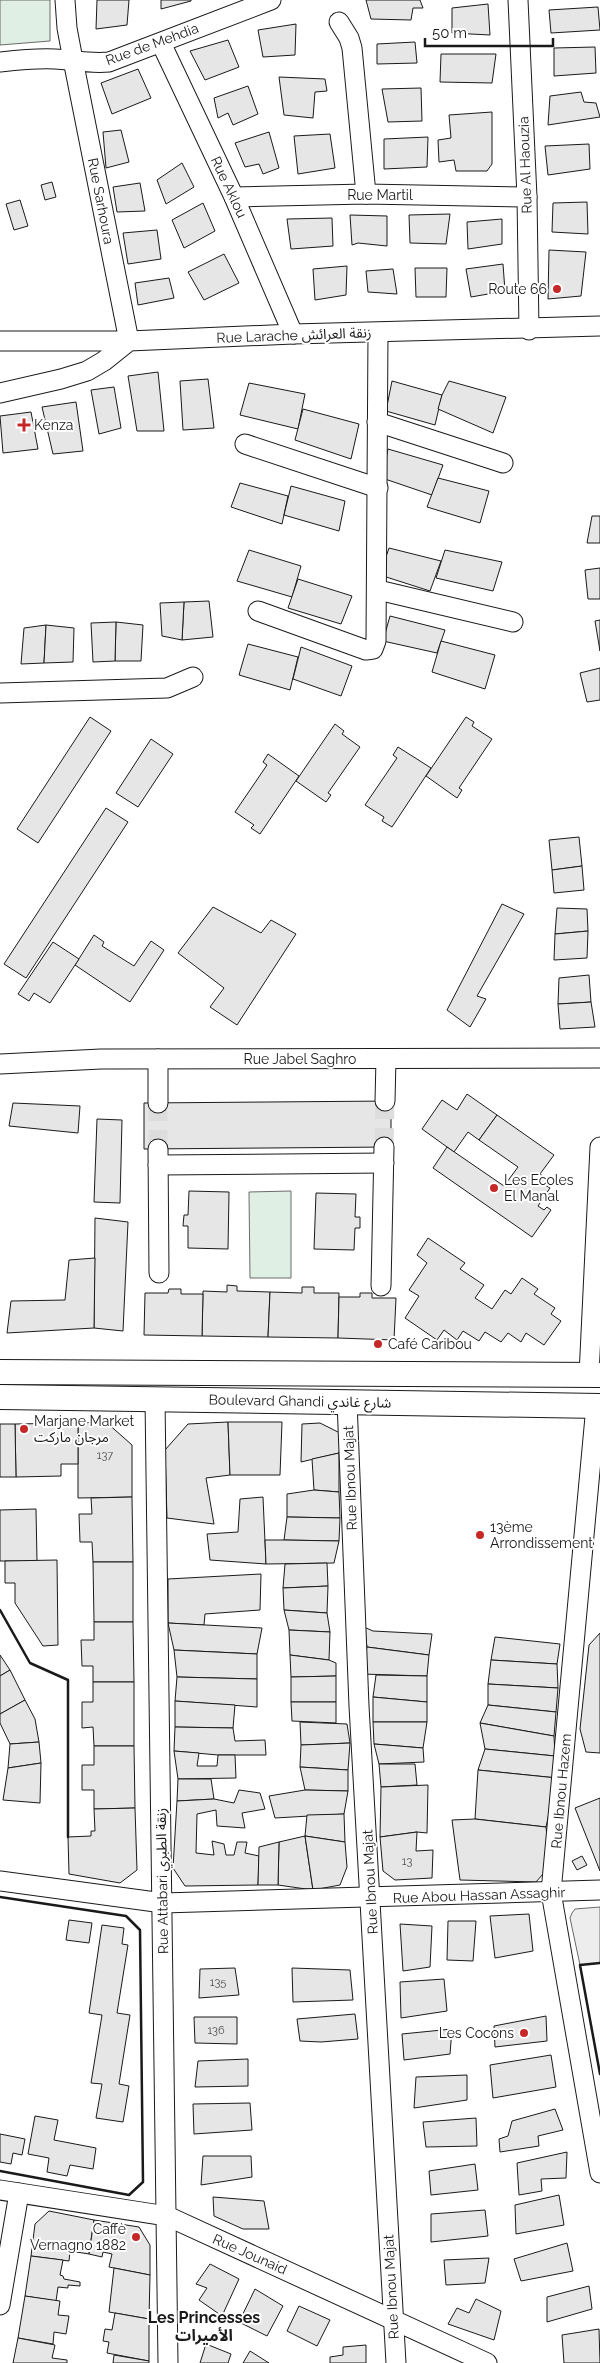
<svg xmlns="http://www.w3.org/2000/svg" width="600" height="2363" font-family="Raleway,'Noto Sans Arabic',sans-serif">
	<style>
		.green { fill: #e0efe3; stroke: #6a6a6a }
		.parking { fill: #ededed; stroke: #6a6a6a }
		.building { fill: #e6e6e6; stroke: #1a1a1a }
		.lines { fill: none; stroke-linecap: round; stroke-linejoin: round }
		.minor-tunnel { stroke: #ddd; stroke-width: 19; stroke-dasharray: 19 9; stroke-linecap: butt }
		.minor-casing { stroke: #1a1a1a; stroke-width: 21 }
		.major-casing { stroke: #1a1a1a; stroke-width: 26 }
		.minor { stroke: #fff; stroke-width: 19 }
		.major { stroke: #fff; stroke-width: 24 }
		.wall { stroke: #1a1a1a; stroke-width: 2.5 }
		.poi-dot { fill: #c62828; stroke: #fff; stroke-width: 2 }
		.labels { text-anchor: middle; stroke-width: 4; stroke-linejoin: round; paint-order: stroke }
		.number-label { font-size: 11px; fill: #4d4d4d }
		.street-label { font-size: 14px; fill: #1a1a1a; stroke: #fff }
		.poi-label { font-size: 14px; fill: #1a1a1a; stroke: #fff; text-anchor: start }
		.quarter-label { font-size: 16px; font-weight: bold; fill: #1a1a1a; stroke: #fff }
	</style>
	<rect width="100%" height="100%" fill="#fff"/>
	<g class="green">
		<path d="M0,0h50v41l-50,4z"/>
		<path d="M291,1191v87h-41l-1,-86z"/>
	</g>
	<path class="parking" d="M600,1907v56l-20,2 -10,-47 2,-5 3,-4z"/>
	<g class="building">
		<path d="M97,0h32l-2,25 -31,4z"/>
		<path d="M161,0h30v1l-30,8z"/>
		<path d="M366,0h54l3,8h-10l-2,12 -40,-1z"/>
		<path d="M488,4l2,31 -38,-2v-25z"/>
		<path d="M598,7l2,23 -49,3 -2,-23z"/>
		<path d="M296,24l-1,31 -32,2 -5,-27z"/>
		<path d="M228,40l11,27 -34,13 -15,-29z"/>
		<path d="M415,42l2,21 -40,1v-20z"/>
		<path d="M595,47l1,26 -42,3v-28z"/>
		<path d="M441,54h55l-4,29 -52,-1z"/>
		<path d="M138,69l13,29 -39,16 -11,-31z"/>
		<path d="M279,77l46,2 2,12 -12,1 -2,26 -29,-3z"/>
		<path d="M248,86l10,28 -25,11 -5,-12 -10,5 -4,-20z"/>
		<path d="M421,88l1,33 -34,1 -6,-33z"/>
		<path d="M581,92l3,10 12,1 4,14 -52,8 2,-29z"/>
		<path d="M492,112v52l-5,7h-31l-2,-11 -15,2 -1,-22 13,-2 -2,-23z"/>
		<path d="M121,130l8,32 -23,6 -3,-36z"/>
		<path d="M269,132l10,36 -16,6 -4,-10 -14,3 -10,-24z"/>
		<path d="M330,134l5,34 -37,6 -4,-38z"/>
		<path d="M428,137l-1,30 -43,2v-30z"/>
		<path d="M589,144l1,25 -42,6 -3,-29z"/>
		<path d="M182,163l12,24 -28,17 -9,-24z"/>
		<path d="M52,182l4,15 -11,3 -4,-15z"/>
		<path d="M140,183l5,28 -28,1 -4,-25z"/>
		<path d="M20,200l8,26 -14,4 -8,-26z"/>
		<path d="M587,202l1,32 -36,-2 1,-29z"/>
		<path d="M203,203l12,28 -31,17 -12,-28z"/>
		<path d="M450,214l-4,30 -36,-1 -1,-28z"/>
		<path d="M350,215l37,1v30l-29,-3 -6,2z"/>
		<path d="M332,218l1,28 -42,3 -4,-30z"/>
		<path d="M502,219v25l-34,5 -1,-27z"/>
		<path d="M157,230l4,29 -33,5 -5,-31z"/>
		<path d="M549,250l37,2 -5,44 -33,3z"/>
		<path d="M224,254l15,29 -35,17 -16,-28z"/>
		<path d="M503,264l2,27 -34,6 -5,-28z"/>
		<path d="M347,266l-1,29 -31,5 -2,-31z"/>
		<path d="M415,268h32l-1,29h-30z"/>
		<path d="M393,269l4,25 -29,-2 -2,-21z"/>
		<path d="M169,278l5,20 -36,7 -3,-22z"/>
		<path d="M158,372l6,59h-27l-9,-55z"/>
		<path d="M208,379l6,49 -31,2 -3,-49z"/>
		<path d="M392,381l50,14 -7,30 -49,-14z"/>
		<path d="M449,381l57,16 -13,36 -55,-24 4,-14z"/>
		<path d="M249,383l56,11 -7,35 -58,-14z"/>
		<path d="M114,387l7,41 -22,6 -8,-44z"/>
		<path d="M76,402l7,49 -30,3 -11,-47z"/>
		<path d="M303,409l56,15 -8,35 -56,-19z"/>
		<path d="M31,412l7,37 -35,4 -3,-37z"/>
		<path d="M388,449l55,16 -11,30 -50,-17z"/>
		<path d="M438,478l51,13 -9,32 -53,-16z"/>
		<path d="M240,483l48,13 -6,28 -51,-17z"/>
		<path d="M291,486l54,15 -6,30 -55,-16z"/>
		<path d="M592,516h8v27h-13z"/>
		<path d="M389,548l52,13 -11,30 -50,-16z"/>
		<path d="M249,550l52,16 -9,31 -55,-16z"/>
		<path d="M445,550l57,12 -9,29 -57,-13z"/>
		<path d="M600,568v31h-12l-3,-29z"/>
		<path d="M298,579l54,17 -11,28 -53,-16z"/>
		<path d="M209,601l4,36 -31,3 2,-38z"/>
		<path d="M184,602l-2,38 -20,-4 -2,-33z"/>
		<path d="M390,616l55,14 -8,23 -54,-12z"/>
		<path d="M600,620v31l-5,-30z"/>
		<path d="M116,622l27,3 -2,36h-26z"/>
		<path d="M116,622l-1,39 -22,1 -2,-39z"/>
		<path d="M46,625l-2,38 -23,1 3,-36z"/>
		<path d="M46,625l28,3 -1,34 -29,1z"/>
		<path d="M441,641l54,14 -10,34 -53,-17z"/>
		<path d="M248,644l50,13 -8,33 -51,-15z"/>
		<path d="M301,647l51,19 -11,30 -48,-17z"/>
		<path d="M600,668v32l-13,2 -7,-29z"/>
		<path d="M90,717l21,14 -73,112 -21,-14z"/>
		<path d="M466,717l8,5 -2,4 20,13 -33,49 3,2 -5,8 -31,-22z"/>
		<path d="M335,724l9,7 -2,3 18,13 -32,46 3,2 -5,7 -30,-21z"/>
		<path d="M151,739l22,15 -35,53 -22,-14z"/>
		<path d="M398,747l33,21 -39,59 -10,-6 2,-4 -19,-12 32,-47 -4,-3z"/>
		<path d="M268,754l31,22 -39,58 -9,-6 3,-3 -19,-13 32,-47 -4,-3z"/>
		<path d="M106,808l22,14 -102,156 -22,-14z"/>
		<path d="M579,837l3,29 -30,4 -3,-30z"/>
		<path d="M582,866l2,24 -30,3 -2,-23z"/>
		<path d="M502,904l22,10 -47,82 9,3 -16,28 -23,-17z"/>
		<path d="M213,907l48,26 10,-13 25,14 -59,91 -27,-18 14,-19 -46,-35z"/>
		<path d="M557,908l30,1 1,22 -33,3z"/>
		<path d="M588,931l-1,27 -33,2 1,-26z"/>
		<path d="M94,935l10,7 -2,4 32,20 17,-25 13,9 -34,52 -55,-37z"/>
		<path d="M53,942l26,17 -29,44 -16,-10 -5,8 -11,-7z"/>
		<path d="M589,975l2,27 -33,2 1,-26z"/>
		<path d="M591,1002l4,25 -35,2 -2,-25z"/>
		<path d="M467,1094l30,21 -18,25 -11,-8 -14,20 -32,-23 20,-29 15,10z"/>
		<path d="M391,1101v46l-247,2v-46z"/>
		<path d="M13,1103l67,3 -2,27 -69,-7z"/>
		<path d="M497,1115l57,40 -14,19 8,6 -3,5 5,3 -12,18 6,4 3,-3 4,3 -19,27 -99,-69 14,-21 57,39 14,-19 -39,-27z"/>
		<path d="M97,1119l25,1 -2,83 -26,-1z"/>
		<path d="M189,1191l40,1 -1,57 -40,-1v-22h-5l1,-11h4z"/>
		<path d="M316,1193l40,1 -1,23h5v11h-5l-1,22 -40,-1z"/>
		<path d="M95,1218l33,4 -5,109 -29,-3z"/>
		<path d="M428,1238l37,25 -5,6 24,16 -9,13 17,11 13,-19 6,4 11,-16 16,11 -4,5 21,14 -4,6 10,7 -17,24 -18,-12 -5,9 -13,-9 -7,9 -16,-10 -6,9 -16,-10 -6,9 -13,-10 -7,10 -32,-22 14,-22 -10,-6 18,-27 -10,-8z"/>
		<path d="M95,1258l-1,70 -87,5 4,-32 54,-1 4,-40z"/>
		<path d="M227,1285l10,1v5l33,1 -2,45 -66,-1 1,-45 24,1z"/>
		<path d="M302,1287h12v6h25l-1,45 -70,-1 2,-45 32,1z"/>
		<path d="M169,1289h12v5h22l-1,42 -58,-1 1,-42h23z"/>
		<path d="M360,1293h12v5h24l-2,42 -56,-2 1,-41h21z"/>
		<path d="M106,1422l26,23v52l-54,1v-75z"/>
		<path d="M228,1422l2,53 -24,3 8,46 -47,-6 -2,-68 23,-26z"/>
		<path d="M228,1422h54l-2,53h-50z"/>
		<path d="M78,1423v41h-17v12l-45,1 -1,-53z"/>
		<path d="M320,1423l22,11 -3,19 -38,9 1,-38z"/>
		<path d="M0,1424h15l1,53h-16z"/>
		<path d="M339,1453v39l-25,-2 -2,-31z"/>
		<path d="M314,1490l25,2 1,26 -53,-1v-23z"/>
		<path d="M132,1497l1,65h-40l-1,-20h-12l-1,-28h13l-1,-16z"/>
		<path d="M263,1497l3,67 -56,-4 -3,-26 31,-2 2,-33z"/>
		<path d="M36,1509l1,52h-37v-51z"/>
		<path d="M287,1517l53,1 -1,23 -55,-1z"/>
		<path d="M265,1540h19l55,1 -5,22 -68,1z"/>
		<path d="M57,1560l1,85 -15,1 -28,-43v-20h-10v-22z"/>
		<path d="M93,1562h40v60h-39z"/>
		<path d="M327,1563l1,23 -45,2 2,-24z"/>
		<path d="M261,1574l-1,36 -55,4 -1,11 -36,-2v-44z"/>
		<path d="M328,1586l-1,27 -43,-3 -1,-22z"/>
		<path d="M284,1610l43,3 3,19 -41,-2z"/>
		<path d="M94,1622h39l1,60h-41v-16h-11l-1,-26h13z"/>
		<path d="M168,1623l94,5 -5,26 -83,-4z"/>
		<path d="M364,1627l9,4 59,3 -3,21 -62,-8z"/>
		<path d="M289,1630l41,2 -1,28 -39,-5z"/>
		<path d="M600,1633v120l-14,-1 -6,-23 9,-84z"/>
		<path d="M495,1637l65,7 -3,20 -66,-4z"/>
		<path d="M367,1647l62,8 -2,21 -66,-2z"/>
		<path d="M174,1650l83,4v25l-80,-2z"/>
		<path d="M0,1655l10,15 -10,6z"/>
		<path d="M290,1655l39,5 7,3v13l-45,1z"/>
		<path d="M491,1660l66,4 1,24 -70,-4z"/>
		<path d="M10,1670l15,30 -25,14v-38z"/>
		<path d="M376,1675l51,1v26l-54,-5z"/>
		<path d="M336,1676v26h-45v-25z"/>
		<path d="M177,1677l80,2v28l-82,-6z"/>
		<path d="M93,1682h41v64h-40l-1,-19 -11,1v-26h11z"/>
		<path d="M488,1684l70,4 -2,24 -68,-7z"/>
		<path d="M373,1697l54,5v20h-54z"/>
		<path d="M25,1700l10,19 4,23 -29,2 -10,-21v-9z"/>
		<path d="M175,1701l60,4 -2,23 -58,-1z"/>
		<path d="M291,1702h45v21l-44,-2z"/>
		<path d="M488,1705l68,7 -2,24 -74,-13z"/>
		<path d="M300,1722l47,2 3,19 -49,2z"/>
		<path d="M373,1722h54l-4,26 -49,-4z"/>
		<path d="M480,1723l74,13 1,20 -70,-7z"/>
		<path d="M175,1727l58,1 2,13 30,-1 1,15h-48l-44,-4z"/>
		<path d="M39,1742l2,21 -33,5 2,-24z"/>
		<path d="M350,1743l-2,27 -48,-3 1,-22z"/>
		<path d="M374,1744l49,4 1,14 -45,2z"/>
		<path d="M94,1746h40l1,62 -41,1v-19h-12v-25h12z"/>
		<path d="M485,1749l70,7 2,22 -79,-8z"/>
		<path d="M174,1751l25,2 -2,13h20l1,-11h17l1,23 -58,1z"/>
		<path d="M41,1763l-1,40 -37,-3 5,-32z"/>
		<path d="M379,1764h36l2,21 -36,2z"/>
		<path d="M300,1767l48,3v21l-43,-1z"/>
		<path d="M478,1770l79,8 -11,49 -71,-8z"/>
		<path d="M178,1779h33l3,20 -37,2z"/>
		<path d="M428,1785l-1,48 -10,-1 -37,5 1,-50z"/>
		<path d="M239,1790l21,3 5,16 -23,4 3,15 -28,-2 -1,-16 -19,4 -1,39 18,2 -2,-14 12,3 2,11h8l3,-13h10l-2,11 14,3 -1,29 -73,1 -12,-18 4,-67 37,-2 20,4z"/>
		<path d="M305,1790l43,1 -4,23 -69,4 -6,-22z"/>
		<path d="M600,1798v73l-25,-63z"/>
		<path d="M135,1808l2,62 -17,13 -51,-9 -1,-37 23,-1v-5h4l-1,-22z"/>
		<path d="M344,1814l1,28 -40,-6 2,-21z"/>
		<path d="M475,1819l71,8 4,39 -14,16 -76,-2 -8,-60z"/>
		<path d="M417,1832l-1,19 17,-1 -1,28 -37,2 -12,-9 -3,-34z"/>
		<path d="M305,1836l8,54 -35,-5 1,-43z"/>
		<path d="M305,1836l40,6 2,25 -7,18 -27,5z"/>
		<path d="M279,1842l-1,43h-20l1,-38z"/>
		<path d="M582,1856l5,9 -10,5 -5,-9z"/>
		<path d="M529,1914l4,37 -38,7 -5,-42z"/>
		<path d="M69,1920l23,3 -3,20 -23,-3z"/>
		<path d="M448,1921h28l-3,40 -26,-1z"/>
		<path d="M400,1924l32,2 -2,41 -27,4z"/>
		<path d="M102,1925l22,3 -2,16 6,1 -11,68 13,2 -11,69 10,2 -6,36 -27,-4 6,-34 -11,-1 11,-68 -13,-2z"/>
		<path d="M235,1968l4,27 -40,3 1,-29z"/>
		<path d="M292,1968l58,2 3,30 -60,2z"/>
		<path d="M444,1979l3,32 -46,7 -1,-36z"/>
		<path d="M355,2014l3,25 -37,3 -21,-1 -3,-22z"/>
		<path d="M546,2016l1,25 -52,6 -1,-21z"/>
		<path d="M194,2017h43v27l-42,-1z"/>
		<path d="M452,2029l-2,25 -46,6 -2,-26z"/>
		<path d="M551,2055l5,32 -63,11 -3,-33z"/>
		<path d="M248,2059v27l-53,1 3,-26z"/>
		<path d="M467,2075v25l-53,8 2,-31z"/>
		<path d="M250,2103l2,27 -58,4 -1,-30z"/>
		<path d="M555,2109l8,21 -25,6 1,10 -39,6 -1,-13 9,-3 4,-15z"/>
		<path d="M35,2116l23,4 -4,20 42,8 -3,21 -23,-4 -3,11 -20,-4 2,-14 -21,-4z"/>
		<path d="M476,2118l1,28 -51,1 -3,-25z"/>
		<path d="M0,2134l25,5 -3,16 -9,-2 -2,11 -11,-2z"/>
		<path d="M567,2152l-1,26 -25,1 1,12 -23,4 -2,-32z"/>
		<path d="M203,2156h48l1,21 -51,8z"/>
		<path d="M475,2164l3,26 -47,5 -2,-24z"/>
		<path d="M559,2195l5,30 -48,9 -1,-29z"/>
		<path d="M213,2197l51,4 5,28h-26l-29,-13z"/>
		<path d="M485,2210l3,26 -57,6v-28z"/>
		<path d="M49,2211l45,9 -5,34 -19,-3 -1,10 -38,-5 4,-32z"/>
		<path d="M94,2220l45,7 11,18v30l-41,-8 3,-13 -9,-2 -1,5 -13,-3z"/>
		<path d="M567,2243l6,28 -52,10 -7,-22z"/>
		<path d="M31,2256l32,4 -3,15 3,1 1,3 16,3v4l-12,-1v3l-10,-1 -2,14 -31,-5z"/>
		<path d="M489,2258l-4,25 -39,2 -2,-25z"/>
		<path d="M210,2264l29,15 -17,37 -23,-16 8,-12 -11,-4z"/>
		<path d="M114,2268l36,7 -1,44 -40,-7z"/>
		<path d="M589,2286l3,23 -45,13v-25z"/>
		<path d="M255,2289l28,17 -16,30 -28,-14z"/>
		<path d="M25,2296l35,5 -2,14 11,1 -3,18 -12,-2 -1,12 -35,-6z"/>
		<path d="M476,2299l25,12 -7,29 -46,-16 9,-16 12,5z"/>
		<path d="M299,2306l31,14 -13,26 -30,-15z"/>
		<path d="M115,2313l34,6v42l-42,-8 2,-11 -6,-1 2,-12 7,1z"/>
		<path d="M599,2329l1,34h-36l-2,-28z"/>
		<path d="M18,2338l37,7 -3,13 15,2v3h-54z"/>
		<path d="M206,2344l25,10 -3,9h-28z"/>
		<path d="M366,2345v18h-36v-6l13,-2v-8z"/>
		<path d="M250,2351l19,12h-26z"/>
		<path d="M114,2355l35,6v2h-36z"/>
	</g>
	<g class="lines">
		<g class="minor-tunnel">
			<path d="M384,1147l1,-46"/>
			<path d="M158,1149v-46"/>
		</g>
		<g class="minor-casing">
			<g id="minor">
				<path d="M518,0l9,197 2,133"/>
				<path d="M339,22l10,16 3,10 14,146"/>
				<path d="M161,43l73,154 59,137"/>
				<path d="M0,62c18,-2 36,-4 55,-3 18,1 35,5 54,3l162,-62"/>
				<path d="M234,197l132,-3 161,3"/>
				<path d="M0,341h129l-56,-281 -6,-32 -2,-28"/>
				<path d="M0,393l61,-14 26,-8 17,-10 25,-20 164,-7 307,-8"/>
				<path d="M377,422l126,41"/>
				<path d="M245,444l133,44"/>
				<path d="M378,590l135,32"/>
				<path d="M258,611l108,39 7,-1 3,-8 2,-308"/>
				<path d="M0,693l167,-5 26,-11"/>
				<path d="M0,1064l101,-5 499,-1"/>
				<path d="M385,1101l1,-42"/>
				<path d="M158,1103v-44"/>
				<path d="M158,1149l1,124"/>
				<path d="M158,1165l226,-2"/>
				<path d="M381,1286l3,-139"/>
				<path d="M589,1375l11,-228"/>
				<path d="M155,1399l13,964"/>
				<path d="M347,1401l12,305 37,657"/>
				<path d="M596,1406l-45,486 49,281"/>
				<path d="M0,1881l163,22 437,-13"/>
				<path d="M0,2190l167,26 320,147"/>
				<path d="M0,2305l19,-112"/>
			</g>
		</g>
		<g class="major-casing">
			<g id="major">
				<path d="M0,1372l600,3"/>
				<path d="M0,1397l600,9"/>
			</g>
		</g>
		<use href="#minor" class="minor"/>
		<use href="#major" class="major"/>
		<g class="wall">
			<path d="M0,1610l30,53 38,17v157"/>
			<path d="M0,1897l126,19 14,14 3,252 -14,13 -129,-24"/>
			<path d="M600,1963l-20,2 20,109"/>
		</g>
	</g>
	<g class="poi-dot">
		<circle cx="557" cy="289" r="5"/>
		<path d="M21.5 417.5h5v5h5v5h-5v5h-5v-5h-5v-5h5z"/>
		<circle cx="494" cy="1188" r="5"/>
		<circle cx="378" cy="1344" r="5"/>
		<circle cx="24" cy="1429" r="5"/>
		<circle cx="480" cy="1535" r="5"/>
		<circle cx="524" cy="2033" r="5"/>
		<circle cx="136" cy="2237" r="5"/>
	</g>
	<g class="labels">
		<g class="number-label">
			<text x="105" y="1459">137</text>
			<text x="407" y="1865">13</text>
			<text x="218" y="1986">135</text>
			<text x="216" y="2034">136</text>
		</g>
		<g class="street-label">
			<text transform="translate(152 44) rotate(-20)" y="5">Rue de Mehdia</text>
			<text transform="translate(525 165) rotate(-92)" y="5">Rue Al Haouzia</text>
			<text transform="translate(229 187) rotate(65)" y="5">Rue Aklou</text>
			<text x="380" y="200">Rue Martil</text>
			<text transform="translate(101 201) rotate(79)" y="5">Rue Sarhoura</text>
			<text transform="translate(294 335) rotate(-2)" y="5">Rue Larache زنقة العرائش</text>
			<text x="300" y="1064">Rue Jabel Saghro</text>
			<text transform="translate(300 1401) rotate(1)" y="5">Boulevard Ghandi شارع غاندي</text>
			<text transform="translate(350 1478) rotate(-92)" y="5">Rue Ibnou Majat</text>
			<text transform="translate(561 1791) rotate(-85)" y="5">Rue Ibnou Hazem</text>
			<text transform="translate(162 1881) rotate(-91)" y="5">Rue Attabari زنقة الطبري</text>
			<text transform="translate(370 1882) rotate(-93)" y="5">Rue Ibnou Majat</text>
			<text transform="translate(479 1895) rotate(-2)" y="5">Rue Abou Hassan Assaghir</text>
			<text transform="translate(250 2254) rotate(24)" y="5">Rue Jounaid</text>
			<text transform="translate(391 2287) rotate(-93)" y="5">Rue Ibnou Majat</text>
		</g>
		<g class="poi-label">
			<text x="547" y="294" text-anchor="end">Route 66</text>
			<text x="34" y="430">Kenza</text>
			<text x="504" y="1185">Les Ecoles<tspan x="504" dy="16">El Manal</tspan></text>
			<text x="388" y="1349">Café Caribou</text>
			<text x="34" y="1426">Marjane Market<tspan x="34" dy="16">مرجان ماركت</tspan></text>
			<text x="490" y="1532">13ème<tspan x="490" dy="16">Arrondissement</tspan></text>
			<text x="514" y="2038" text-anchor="end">Les Cocons</text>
			<text x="126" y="2234" text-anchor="end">Caffè<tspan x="126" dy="16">Vernagno 1882</tspan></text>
		</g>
		<g class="quarter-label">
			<text x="204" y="2323">Les Princesses<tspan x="204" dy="18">الأميرات</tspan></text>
		</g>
	</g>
	<path d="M425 38v8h128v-8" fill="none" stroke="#1a1a1a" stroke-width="2.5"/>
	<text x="432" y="38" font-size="15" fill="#1a1a1a" stroke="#ffffff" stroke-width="4" paint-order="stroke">50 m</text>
</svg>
